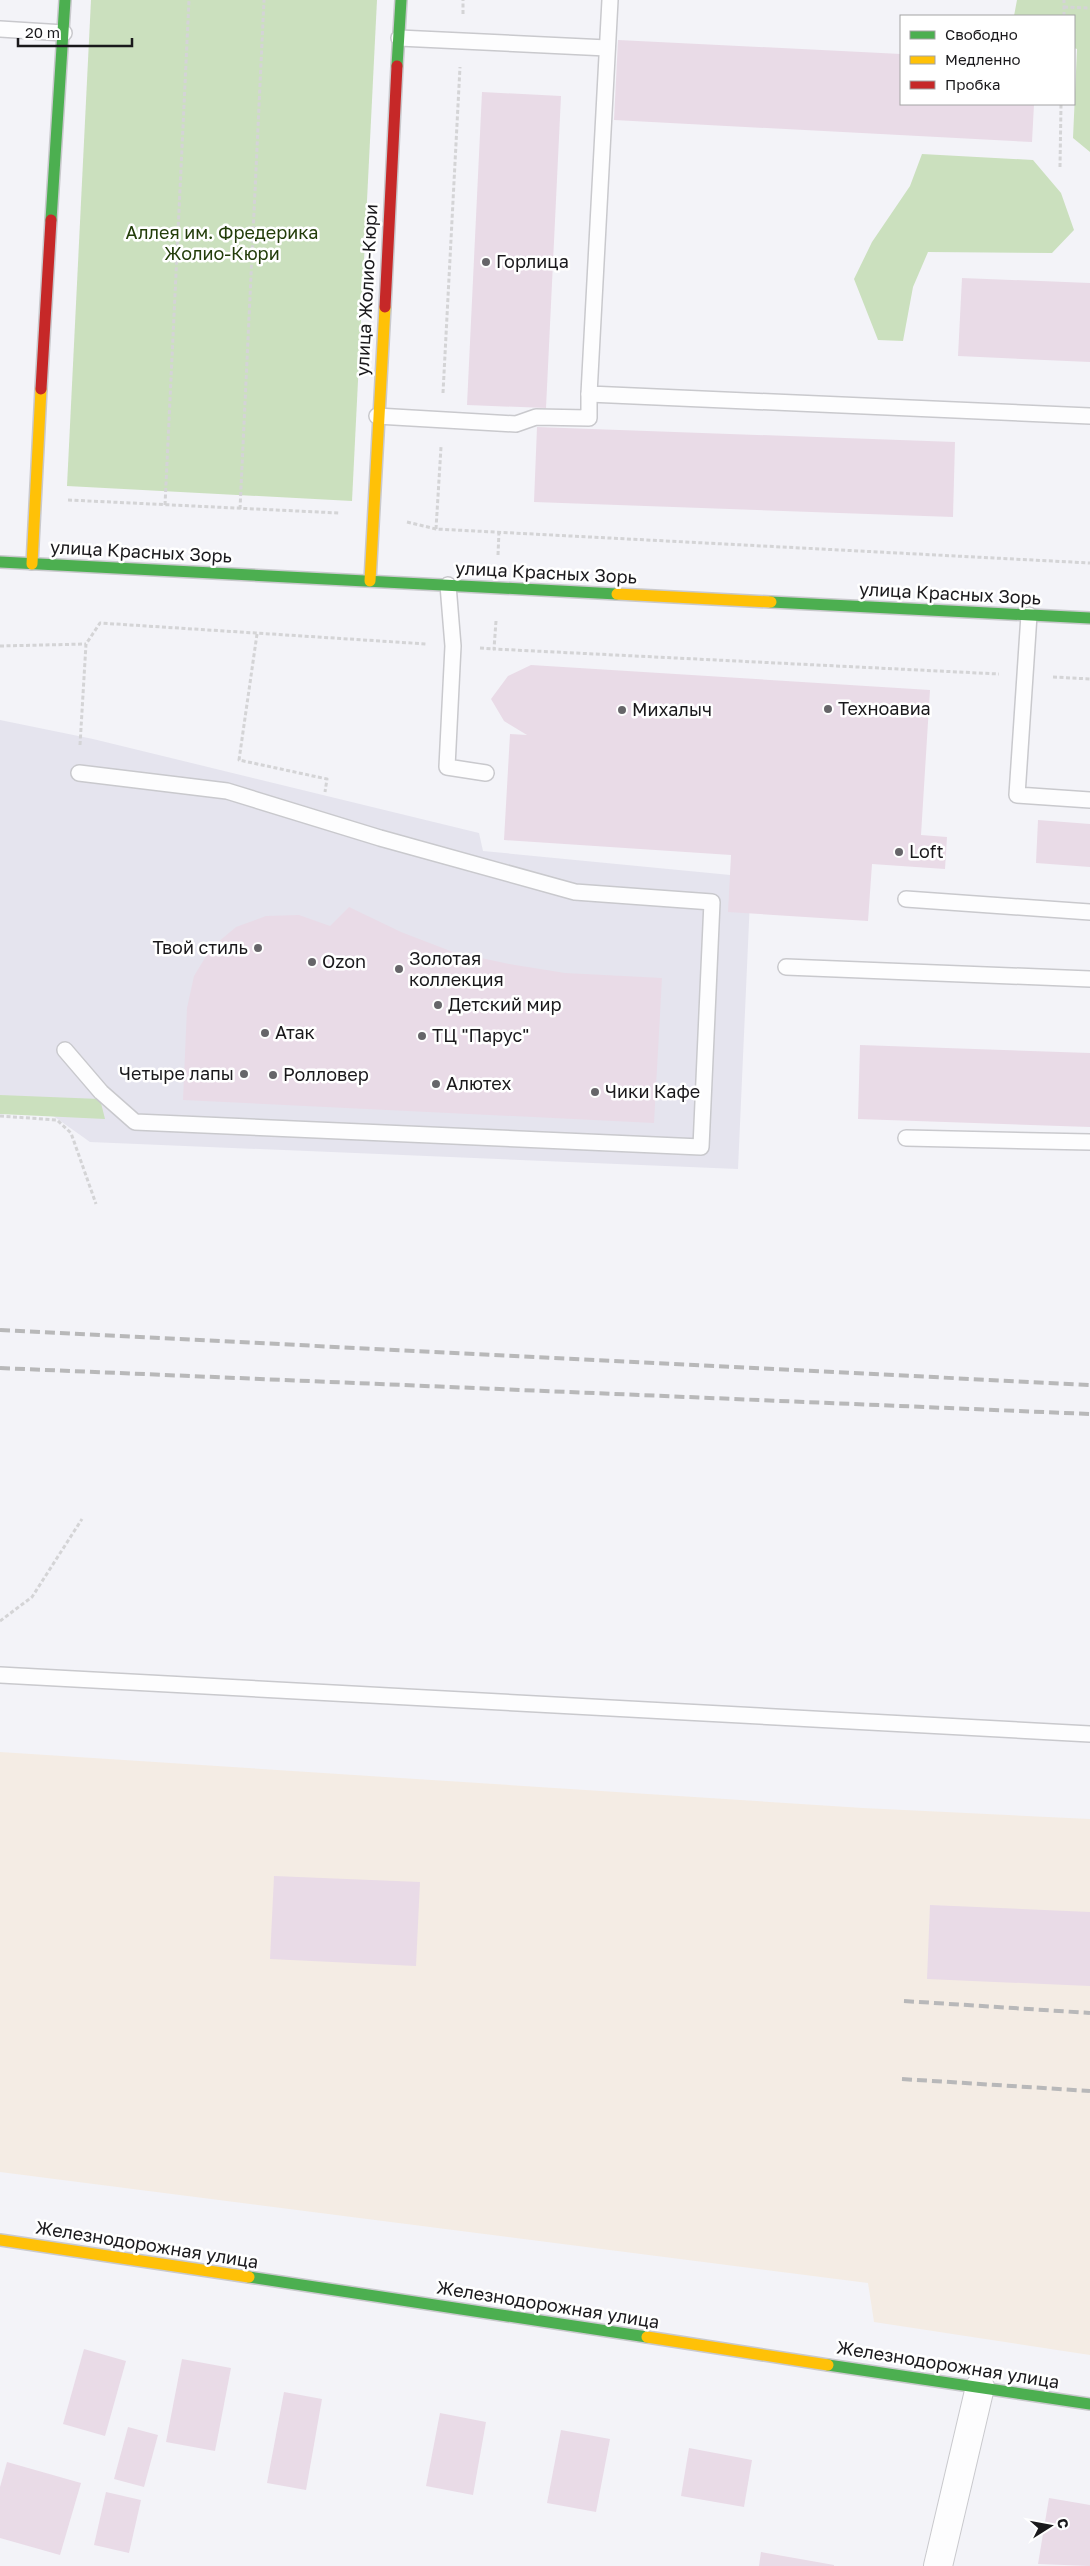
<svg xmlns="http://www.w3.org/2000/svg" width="1090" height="2566" font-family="'Golos Text',sans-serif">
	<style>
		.built { fill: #e5e4ee }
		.industrial { fill: #f4ece4 }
		.green { fill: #cbe0be }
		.building { fill: #e9dbe7 }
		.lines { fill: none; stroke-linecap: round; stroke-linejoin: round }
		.lane-casing { stroke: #c9c9cd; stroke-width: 18 }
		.street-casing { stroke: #c9c9cd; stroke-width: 30 }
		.fast-casing { stroke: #c9c9cd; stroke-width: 14 }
		.slow-casing { stroke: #c9c9cd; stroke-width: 14 }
		.jam-casing { stroke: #c9c9cd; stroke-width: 14 }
		.path { stroke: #d4d4d6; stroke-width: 3; stroke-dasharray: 4 2.5; stroke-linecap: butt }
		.lane { stroke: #fdfdfe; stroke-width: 15 }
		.street { stroke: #fdfdfe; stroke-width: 28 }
		.fast { stroke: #4caf50; stroke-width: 11 }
		.slow { stroke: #ffc107; stroke-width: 11 }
		.jam { stroke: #c62828; stroke-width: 11 }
		.rail { stroke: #b8b8b9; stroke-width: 4; stroke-dasharray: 10 5; stroke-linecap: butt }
		.poi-dot { fill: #666569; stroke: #fff; stroke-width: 2 }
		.labels { text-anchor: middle; stroke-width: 5; stroke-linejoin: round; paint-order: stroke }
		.park-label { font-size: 18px; fill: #233d0a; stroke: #fff }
		.poi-label { font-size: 18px; fill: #1a191c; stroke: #fff; text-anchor: start }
		.street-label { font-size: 18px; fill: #1a191c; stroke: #fff }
	</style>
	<rect width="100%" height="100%" fill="#f3f3f8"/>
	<path class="built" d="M0,720l93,19 386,94 4,18 268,26 -13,292 -648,-27 -62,-44 -28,-1z"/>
	<path class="industrial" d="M0,1752l863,56 227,11v536l-216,-33 -6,-39 -868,-111z"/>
	<g class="green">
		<path d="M91,0h286l-25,501 -285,-15z"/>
		<path d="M1017,0h73v152l-17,-14 4,-89 -3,-1v-32h-60z"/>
		<path d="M922,154l111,6 28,33 13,37 -22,23 -124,-1 -15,35 -10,54 -25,-1 -24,-61 18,-37 38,-56z"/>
		<path d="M0,1095l100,4 5,20 -105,-5z"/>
	</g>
	<g class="building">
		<path d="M618,40l283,14v50h133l-2,38 -418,-22z"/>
		<path d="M482,92l79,4 -15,312 -79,-3z"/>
		<path d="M962,278l128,5v79l-132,-6z"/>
		<path d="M537,427l418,15 -2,75 -419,-15z"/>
		<path d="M531,665l399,25 -9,145 26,2 -2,32 -73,-5 -4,57 -140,-9 3,-57 -227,-15 6,-106 17,1 -23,-14 -13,-22 17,-23z"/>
		<path d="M1038,820l52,4v43l-54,-4z"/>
		<path d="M349,907l52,25 52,20 56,12 56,9 97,5 -8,145 -471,-23 4,-92 7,-32 17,-28 25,-21 30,-11 33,-1 31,11z"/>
		<path d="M860,1045l230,8v74l-232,-8z"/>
		<path d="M274,1876l146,6 -4,84 -146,-7z"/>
		<path d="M930,1905l160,7v74l-163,-7z"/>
		<path d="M84,2349l42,12 -21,75 -42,-12z"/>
		<path d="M182,2359l49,9 -16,83 -49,-9z"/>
		<path d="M284,2392l38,7 -16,91 -39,-7z"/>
		<path d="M440,2413l46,9 -13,73 -47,-9z"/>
		<path d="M128,2427l30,8 -14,52 -30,-8z"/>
		<path d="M561,2430l49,9 -14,73 -49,-9z"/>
		<path d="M689,2448l63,12 -8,47 -63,-11z"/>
		<path d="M7,2462l74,21 -21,72 -60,-17v-51z"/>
		<path d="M106,2492l35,8 -12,53 -35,-8z"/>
		<path d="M1049,2498l41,7v61l-52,-2z"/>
		<path d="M761,2552l73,13v1h-75z"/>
	</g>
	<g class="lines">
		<g class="lane-casing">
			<g id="lane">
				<path d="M610,0l-21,394 501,22"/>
				<path d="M0,29l64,4"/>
				<path d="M399,38l208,10"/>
				<path d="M377,416l139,8 20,-7 53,1v-24"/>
				<path d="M448,585l5,61 -6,121 39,6"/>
				<path d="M1029,615l-12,180 73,5"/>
				<path d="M906,899l184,13"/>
				<path d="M786,967l304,12"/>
				<path d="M65,1050l36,42 34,30 566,25 11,-245 -137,-10 -195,-54 -153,-47 -148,-18"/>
				<path d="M906,1138l184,4"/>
				<path d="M0,1675l1090,59"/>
			</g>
		</g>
		<g class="street-casing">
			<path id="street" d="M938,2566l42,-179"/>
		</g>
		<g class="fast-casing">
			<g id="fast">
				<path d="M397,66l4,-66"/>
				<path d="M51,220l14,-220"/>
				<path d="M0,562l617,32"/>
				<path d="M771,602l319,16"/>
				<path d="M249,2277l398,60"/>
				<path d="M828,2365l262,39"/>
			</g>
		</g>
		<g class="slow-casing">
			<g id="slow">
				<path d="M32,564l9,-175"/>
				<path d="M370,581l15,-274"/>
				<path d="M617,594l154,8"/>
				<path d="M0,2240l249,37"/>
				<path d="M647,2337l181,28"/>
			</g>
		</g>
		<g class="jam-casing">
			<g id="jam">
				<path d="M385,307l12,-241"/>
				<path d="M41,389l10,-169"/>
			</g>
		</g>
		<g class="path">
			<path d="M1064,7l26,1"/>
			<path d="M463,14v-14"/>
			<path d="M1064,16v-16"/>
			<path d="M1060,167l1,-63"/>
			<path d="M443,393l17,-326"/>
			<path d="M68,500l271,13"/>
			<path d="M165,505l24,-505"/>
			<path d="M240,509l24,-509"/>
			<path d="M407,522l29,7 654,34"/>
			<path d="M436,529l5,-82"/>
			<path d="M498,555l1,-24"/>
			<path d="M496,621l-2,28 505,25"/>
			<path d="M257,634l-18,126 88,19 -2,13"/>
			<path d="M0,646l86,-2"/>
			<path d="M480,648l14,1"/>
			<path d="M1053,677l37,2"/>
			<path d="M80,745l6,-101 14,-21 326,21"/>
			<path d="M0,1116l57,4 14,13 25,71"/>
			<path d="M0,1621l32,-24 50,-78"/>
		</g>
		<use href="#lane" class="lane"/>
		<use href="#street" class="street"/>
		<use href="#fast" class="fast"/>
		<use href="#slow" class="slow"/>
		<use href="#jam" class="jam"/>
		<g class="rail">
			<path d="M0,1330l1090,55"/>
			<path d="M0,1368l1090,46"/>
			<path d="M904,2001l186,12"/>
			<path d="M902,2079l188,12"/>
		</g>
	</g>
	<g class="poi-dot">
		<circle cx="486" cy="262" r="5"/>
		<circle cx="828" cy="709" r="5"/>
		<circle cx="622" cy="710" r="5"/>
		<circle cx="899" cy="852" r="5"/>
		<circle cx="258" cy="948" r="5"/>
		<circle cx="312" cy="962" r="5"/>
		<circle cx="399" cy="969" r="5"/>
		<circle cx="438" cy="1005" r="5"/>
		<circle cx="265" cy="1033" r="5"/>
		<circle cx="422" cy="1036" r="5"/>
		<circle cx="244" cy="1074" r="5"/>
		<circle cx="273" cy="1075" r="5"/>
		<circle cx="436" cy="1084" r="5"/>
		<circle cx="595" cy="1092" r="5"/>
	</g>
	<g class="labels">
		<g class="park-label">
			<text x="222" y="239">Аллея им. Фредерика<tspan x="222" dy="21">Жолио-Кюри</tspan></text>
		</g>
		<g class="poi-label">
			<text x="496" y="268">Горлица</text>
			<text x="838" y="715">Техноавиа</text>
			<text x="632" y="716">Михалыч</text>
			<text x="909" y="858">Loft</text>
			<text x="248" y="954" text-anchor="end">Твой стиль</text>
			<text x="409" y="965">Золотая<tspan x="409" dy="21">коллекция</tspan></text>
			<text x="322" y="968">Ozon</text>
			<text x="448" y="1011">Детский мир</text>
			<text x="275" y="1039">Атак</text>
			<text x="432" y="1042">ТЦ "Парус"</text>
			<text x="234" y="1080" text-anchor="end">Четыре лапы</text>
			<text x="283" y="1081">Ролловер</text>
			<text x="446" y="1090">Алютех</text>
			<text x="605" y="1098">Чики Кафе</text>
		</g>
		<g class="street-label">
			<text transform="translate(367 290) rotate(-87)" y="6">улица Жолио-Кюри</text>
			<text transform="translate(141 552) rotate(3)" y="6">улица Красных Зорь</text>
			<text transform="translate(546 573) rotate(3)" y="6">улица Красных Зорь</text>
			<text transform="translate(950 594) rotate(3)" y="6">улица Красных Зорь</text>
			<text transform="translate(147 2245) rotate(9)" y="6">Железнодорожная улица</text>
			<text transform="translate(548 2305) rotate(9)" y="6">Железнодорожная улица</text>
			<text transform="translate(948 2365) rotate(9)" y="6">Железнодорожная улица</text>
		</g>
	</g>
	<rect x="900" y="15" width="175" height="90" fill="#ffffff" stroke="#a3a3a4"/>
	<rect x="910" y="31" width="25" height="8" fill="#4caf50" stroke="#a3a3a4"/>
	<text x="945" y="40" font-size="15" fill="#1a191c">Свободно</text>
	<rect x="910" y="56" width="25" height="8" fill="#ffc107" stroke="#a3a3a4"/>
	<text x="945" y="65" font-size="15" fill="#1a191c">Медленно</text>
	<rect x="910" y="81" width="25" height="8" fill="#c62828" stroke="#a3a3a4"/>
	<text x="945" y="90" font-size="15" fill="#1a191c">Пробка</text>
	<g transform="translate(1050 2526) rotate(79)" stroke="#ffffff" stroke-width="4" paint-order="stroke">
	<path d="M0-4L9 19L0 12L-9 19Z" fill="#1a191c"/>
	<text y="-8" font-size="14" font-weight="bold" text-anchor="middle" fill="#1a191c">С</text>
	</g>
	<path d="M18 38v8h114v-8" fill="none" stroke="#1a191c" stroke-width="2.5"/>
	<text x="25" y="38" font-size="15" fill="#1a191c" stroke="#ffffff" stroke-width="4" paint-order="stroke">20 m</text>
</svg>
